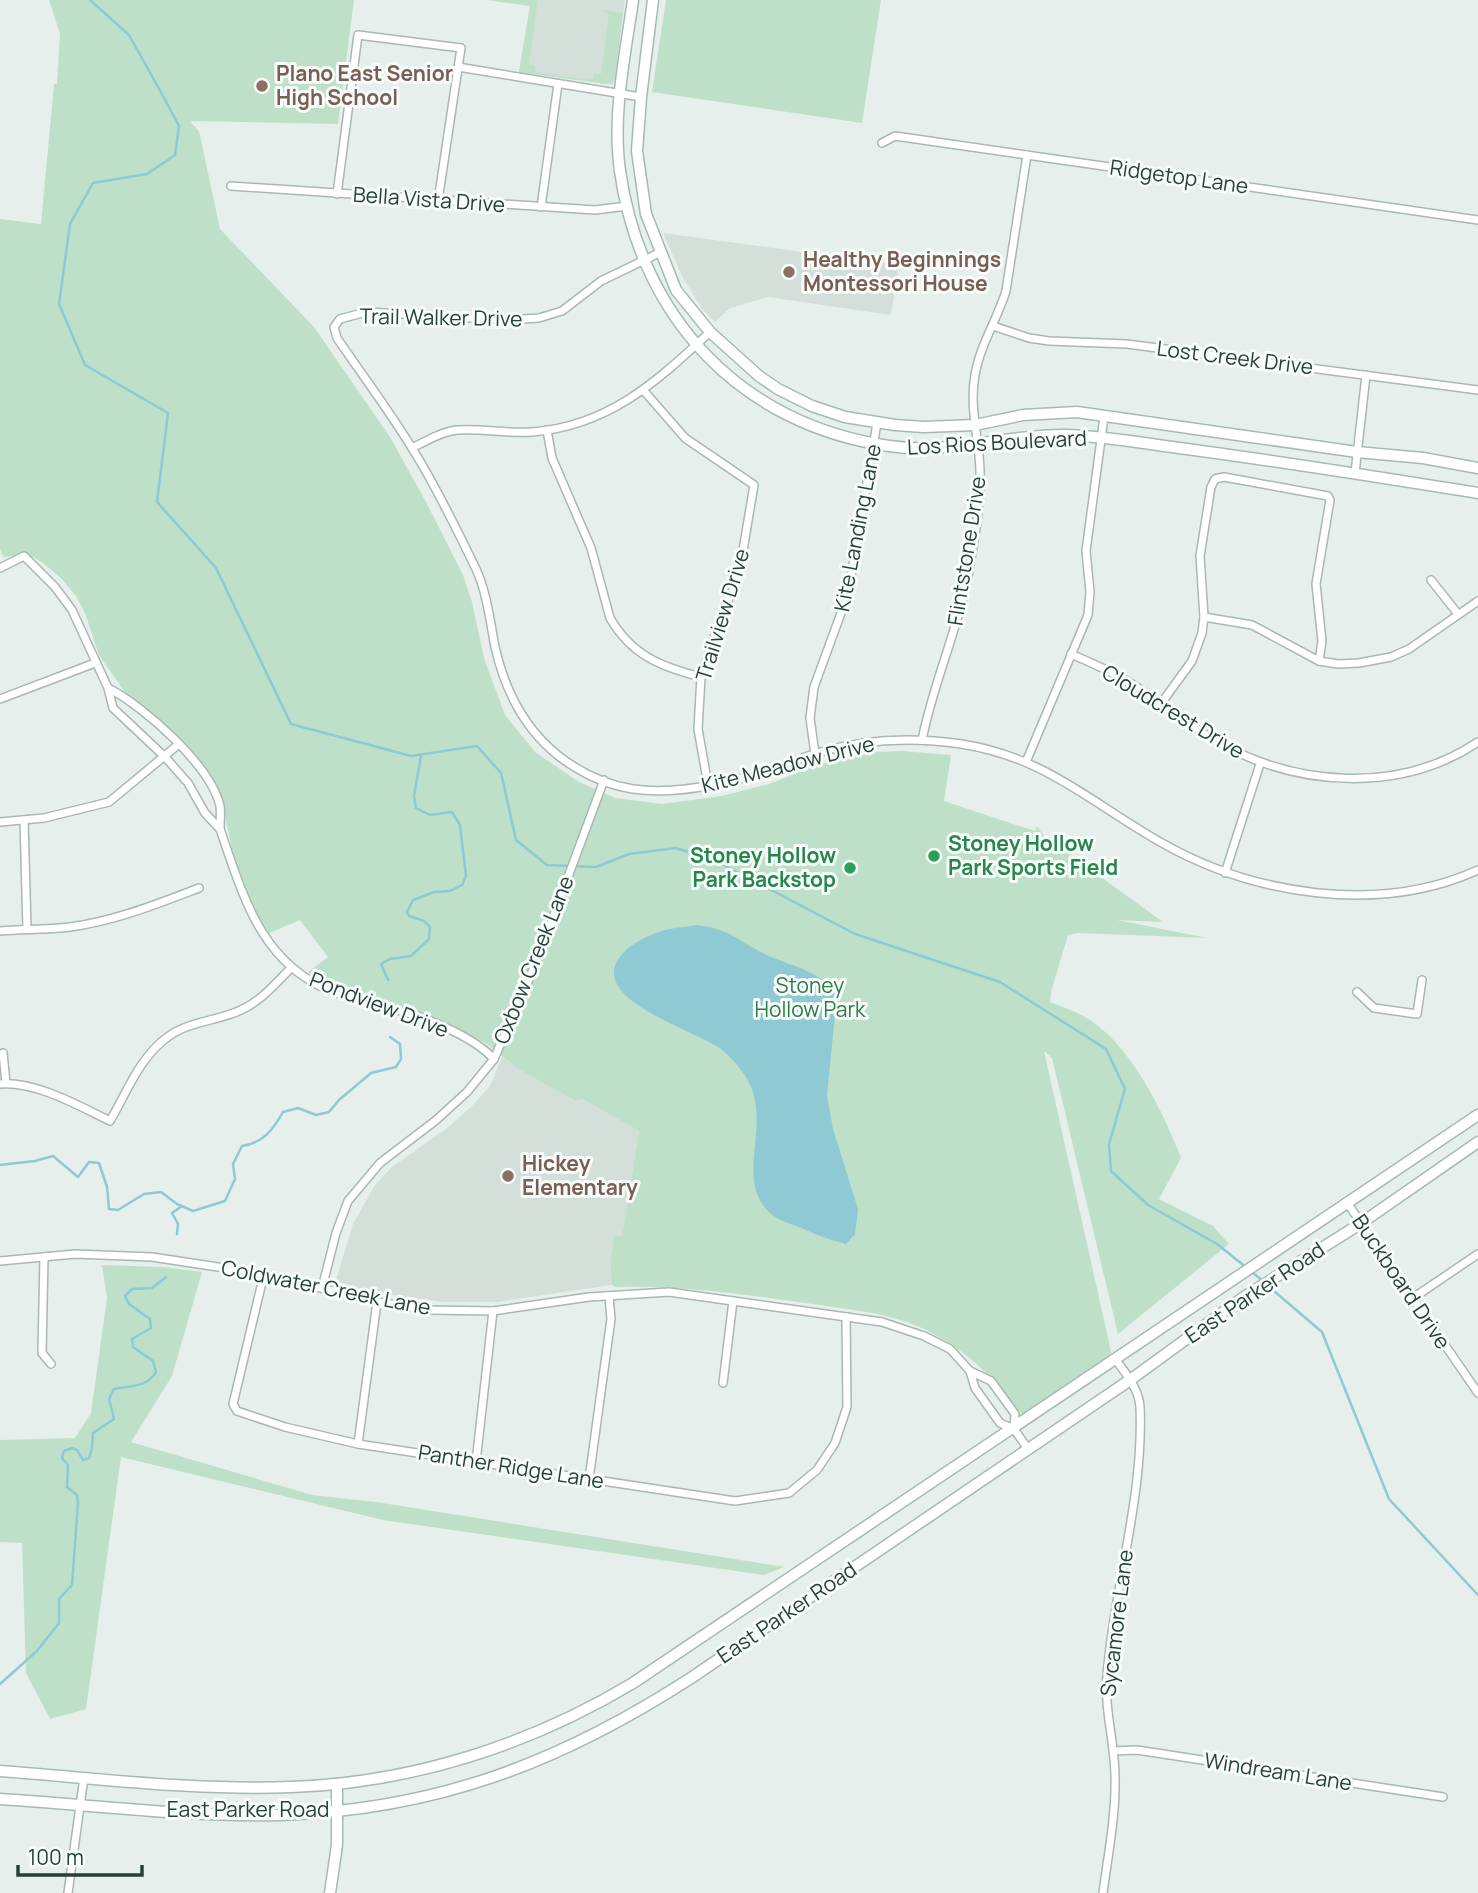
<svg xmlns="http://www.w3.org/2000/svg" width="1478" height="1893" font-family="Manrope,sans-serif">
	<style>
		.built { fill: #d4dfda }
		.green { fill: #bfe0c8 }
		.water { fill: #8ec9d4 }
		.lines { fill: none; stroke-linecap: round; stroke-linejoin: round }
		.stream { stroke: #8ec9d4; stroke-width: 2.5 }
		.street-casing { stroke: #a8b8b2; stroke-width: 10 }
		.secondary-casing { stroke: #a4bbb3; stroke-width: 13 }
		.street { stroke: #fff; stroke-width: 7 }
		.secondary { stroke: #fff; stroke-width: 10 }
		.education-dot { fill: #8d6e63; stroke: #f7fbf9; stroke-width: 2.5 }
		.leisure-dot { fill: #2e9e5b; stroke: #f7fbf9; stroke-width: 2.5 }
		.labels { text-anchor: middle; stroke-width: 6; stroke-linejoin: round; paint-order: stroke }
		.education-label { font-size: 21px; font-weight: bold; fill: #785e54; stroke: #f7fbf9; text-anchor: start }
		.street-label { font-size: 21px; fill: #24423a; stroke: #f7fbf9 }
		.leisure-label { font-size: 21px; font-weight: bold; fill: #27864d; stroke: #f7fbf9; text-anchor: start }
		.park-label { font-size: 21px; fill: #2d7a4b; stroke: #f7fbf9 }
	</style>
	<rect width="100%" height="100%" fill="#e6efeb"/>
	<g class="built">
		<path d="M488,0h137l-12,85 -94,-13 11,-66z"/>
		<path d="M663,233l236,32 -8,50 -123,-18 -38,11 -15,14 -12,-12 -20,-32z"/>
		<path d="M502,1057l72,44 8,-2 57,32 -17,106 -8,-1 -4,24 2,25 -115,17h-54l-71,-10 -35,-9 -1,-3 17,-56 22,-39 17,-18 54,-38 25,-22 19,-21z"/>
	</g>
	<g class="green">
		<path d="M49,0h305l-16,124 -146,-3 -1,2 8,8 21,98 94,98 76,110 36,65 37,73 9,27 12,56 21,57 30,37 44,30 36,16 47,6 60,-8 47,-12 51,-20 56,-12 27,-1 48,4 -7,46 91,30 2,-5 7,10 119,86 -46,-2 90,18 -129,-5 -10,2 -17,57 -1,10c13,5 28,10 40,18 42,28 73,91 91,138l-22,41 54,27 16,18 -111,90 -66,-276 -8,-7 68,305 -89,60c-30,-38 -51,-62 -95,-85 -35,-18 -76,-21 -115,-27 -66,-9 -130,-19 -197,-17l-4,-2 -2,-24 4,-25h8l17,-105 -57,-32 -7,2 -58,-33 -30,-24 -38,-20 -34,-14 -74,-21 -33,-17 20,-15 -28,-37 -33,14 -27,-46 -17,-82 -11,-26 -17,-26 -23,-24 -45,-35 -28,-40 -14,-42 -9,-17 -14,-17 -20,-17 -15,-8 -24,3 -3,-8v-330l41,5 13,-140h3l3,-50z"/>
		<path d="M488,0h50l-9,64 6,2v6l57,8 2,-6h7l8,-60 -6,-2v-2l20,3 -8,66 -8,5 -88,-12 11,-66z"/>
		<path d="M666,0h215l-19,123 -210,-31z"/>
		<path d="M102,1265l61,2 39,5 -30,104 -41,66 181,53 64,7 408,65 -20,8 -381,-55 -262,-63 -35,252 -36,10 -24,-46 -4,-130 -22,-1v-102l75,-2 16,-25 16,-115z"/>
	</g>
	<path class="water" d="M696,925c34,3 46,19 75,32 25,10 49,15 66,37l-10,102 6,33 25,80 -3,25 -9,10c-17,-4 -33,-11 -50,-18 -8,-3 -17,-6 -24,-11 -42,-36 5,-93 -28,-141 -7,-10 -16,-20 -26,-27 -23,-15 -106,-42 -104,-75 1,-23 36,-39 56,-43 9,-2 17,-2 26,-4z"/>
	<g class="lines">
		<g class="stream">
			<path d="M90,0l39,35 34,61 16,30 -4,29 -28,19 -54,9 -23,41 -11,80 26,61 83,48 -11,89 59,66 75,156 120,32 66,-10 24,27 15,67 31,25 49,2 33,-13 47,-6 42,14 137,72 145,48 106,67 19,40 -16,55 2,27 37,34 69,39 30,24"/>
			<path d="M388,980l-7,-16 9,-5 21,-3 18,-17 1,-12 -6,-6 -15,-5 -2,-4 6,-12 21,-8 16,-1 12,-6 4,-9 -6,-51 -8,-13 -22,3 -14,-7 -2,-12 7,-40"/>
			<path d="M0,1165l35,-4 18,-5 25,21 11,-15 10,1 8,24 2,22 9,1 26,-16 17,-2 16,12 16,7 32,-10 10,-22 -2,-15 9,-18c21,-3 31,-16 41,-34l15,-4 18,7 13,-3 10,-12 32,-27 25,-6 5,-8 -1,-15 -10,-7"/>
			<path d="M177,1234l1,-10 -6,-11 10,-7"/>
			<path d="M1252,1272l11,9"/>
			<path d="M1268,1286l54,46 67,167 89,96"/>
			<path d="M0,1684l37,-33 22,-28v-24l13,-14 6,-82 -1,-8 -10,-8 1,-22 -6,-7 2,-7 8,-3 5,2 6,10 6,-2 3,-10 1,-15 21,-14 -5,-20 5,-10c16,-3 34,-2 42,-17l-3,-11 -20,-14 -1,-8 19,-11 -1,-9 -21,-15 -4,-8 7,-7 20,-1 14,-11"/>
		</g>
		<g class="street-casing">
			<g id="street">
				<path d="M458,67l183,30"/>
				<path d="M882,143l13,-7 583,84"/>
				<path d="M231,186l364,24 32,-4"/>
				<path d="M337,194l21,-159 103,13 -23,153"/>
				<path d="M541,207l17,-123"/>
				<path d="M661,252l-60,29 -39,30 -23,7 -32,2 -141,-8 -26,7 -6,8 3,11c26,38 54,75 78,115 23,37 42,77 61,116 11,24 14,52 19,78 10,44 29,82 65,110 49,37 95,39 152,28 19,-4 38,-8 57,-14 16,-5 31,-13 48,-18 47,-14 96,-16 144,-9 85,13 130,59 201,99 92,52 217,72 316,27"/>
				<path d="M993,326l36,12 20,3 78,3 351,46"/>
				<path d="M644,391l41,47 69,47 -15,89 -21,51 -17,52 -3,52 10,56"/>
				<path d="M547,430l5,28 39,90 19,70c22,38 52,49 91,59"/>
				<path d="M412,448c14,-7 29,-16 45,-18 25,-2 50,4 75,2 77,-6 124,-50 178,-100"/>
				<path d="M1355,473l11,-98"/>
				<path d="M0,568l24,-12 31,31 17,23 36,78 5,20 52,49 23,26 17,30 15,16c0,-7 1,-16 0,-23 -9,-40 -76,-100 -112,-118"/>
				<path d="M1431,580l27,34"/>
				<path d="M1204,617l48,8 67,36 19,3 21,-1 32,-6 18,-8 69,-48"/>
				<path d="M1071,654c23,10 46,20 67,34 27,18 52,38 80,54 79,45 182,52 260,0"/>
				<path d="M0,699l95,-36"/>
				<path d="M1160,705l32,-44 10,-28 2,-16 -4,-61 11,-69 4,-8 9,-2 104,19 2,4 -14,84 6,57 -3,20"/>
				<path d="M922,740c11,-56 35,-108 46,-164 6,-34 13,-71 12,-106 -1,-32 -11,-63 -5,-95 5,-30 22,-55 31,-84l21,-136"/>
				<path d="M815,754l-5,-36 4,-31 34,-93 29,-171"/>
				<path d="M1026,762l62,-147 2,-23 -4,-41 18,-134"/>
				<path d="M24,820l3,109"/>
				<path d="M0,822l44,-4 65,-16 70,-58"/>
				<path d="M220,829c23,67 41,135 113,163 29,11 59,15 87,25 26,10 55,22 74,42"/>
				<path d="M1225,873l35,-109"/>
				<path d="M0,931c23,-2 47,-1 70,-4 45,-6 87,-23 129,-39"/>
				<path d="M1357,992l17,16 43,6 5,-34"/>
				<path d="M3,1053l3,30"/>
				<path d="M0,1084c36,-3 79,22 110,37 17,-29 30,-65 59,-85 21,-15 49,-15 72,-26 20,-9 34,-26 50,-42"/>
				<path d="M1348,1204l130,189"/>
				<path d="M44,1257l-2,96 9,11"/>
				<path d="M0,1261l75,-7 77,3 112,17 113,28 53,8 63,1 96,-14 80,-5 213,30 42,14 26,13 20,22"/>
				<path d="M264,1274l-31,130 4,7 48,16 73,17 377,57 54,-8 28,-23 18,-27 12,-36 -1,-90"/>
				<path d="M322,1288l14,-55 12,-32 32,-38 55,-42 32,-29 27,-33 42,-96 68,-183"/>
				<path d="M1413,1298l65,-44"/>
				<path d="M723,1383l10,-82"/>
				<path d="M1014,1428l1,-14 -24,-33 -21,-10 5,17 25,35 14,6 14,20"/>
				<path d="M358,1444l19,-142"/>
				<path d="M476,1462l17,-151"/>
				<path d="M589,1479l22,-160 -2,-23"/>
				<path d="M1113,1751l24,-1 306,47"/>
				<path d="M68,1893l16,-116"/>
				<path d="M1103,1893c5,-38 13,-78 12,-116 0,-34 -11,-67 -8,-101 7,-90 37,-179 33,-269 -1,-18 -14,-33 -24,-47"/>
			</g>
		</g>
		<g class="secondary-casing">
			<g id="secondary">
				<path d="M633,0c-8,56 -21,115 -13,171 21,147 121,254 269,275 60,9 118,-12 177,-11 38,1 76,8 113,13 100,13 199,29 299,45"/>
				<path d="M653,0l-12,97 -4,54 9,63 30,76 34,42 49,44 19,13 34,17 33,11 50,8 29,2 51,-2 48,-10 54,-3 280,40 66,6 55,10"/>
				<path d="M0,1771c96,7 195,20 291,16 121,-4 239,-42 342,-104l845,-568"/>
				<path d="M0,1799c93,6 187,18 280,16 157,-5 281,-53 411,-137l439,-298 114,-83 116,-73 118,-82"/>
				<path d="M330,1893l7,-48v-61"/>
			</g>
		</g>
		<use href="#street" class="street"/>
		<use href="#secondary" class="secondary"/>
	</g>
	<g class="education-dot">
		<circle cx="262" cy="86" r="7"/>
		<circle cx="789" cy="272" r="7"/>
		<circle cx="508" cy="1176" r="7"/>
	</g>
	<g class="leisure-dot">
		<circle cx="934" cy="856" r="7"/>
		<circle cx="850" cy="868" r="7"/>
	</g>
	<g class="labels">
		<g class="education-label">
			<text x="276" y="81">Plano East Senior<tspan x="276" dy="24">High School</tspan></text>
			<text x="803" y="267">Healthy Beginnings<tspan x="803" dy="24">Montessori House</tspan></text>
			<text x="522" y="1171">Hickey<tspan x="522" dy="24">Elementary</tspan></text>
		</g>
		<g class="street-label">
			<text transform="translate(1179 177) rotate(8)" y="7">Ridgetop Lane</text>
			<text transform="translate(429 200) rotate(4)" y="7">Bella Vista Drive</text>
			<text transform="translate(441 318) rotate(1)" y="7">Trail Walker Drive</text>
			<text transform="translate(1235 358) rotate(7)" y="7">Lost Creek Drive</text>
			<text transform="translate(997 443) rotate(-3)" y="7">Los Rios Boulevard</text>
			<text transform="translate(858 528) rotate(-79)" y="7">Kite Landing Lane</text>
			<text transform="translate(967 551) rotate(-81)" y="7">Flintstone Drive</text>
			<text transform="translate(723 615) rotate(-73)" y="7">Trailview Drive</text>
			<text transform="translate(1173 712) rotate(31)" y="7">Cloudcrest Drive</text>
			<text transform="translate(788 765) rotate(-14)" y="7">Kite Meadow Drive</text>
			<text transform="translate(534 960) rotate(-68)" y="7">Oxbow Creek Lane</text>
			<text transform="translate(379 1005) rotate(21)" y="7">Pondview Drive</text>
			<text transform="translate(1401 1282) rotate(56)" y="7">Buckboard Drive</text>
			<text transform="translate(326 1288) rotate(11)" y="7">Coldwater Creek Lane</text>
			<text transform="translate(1255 1293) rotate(-34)" y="7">East Parker Road</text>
			<text transform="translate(511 1467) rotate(9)" y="7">Panther Ridge Lane</text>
			<text transform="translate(787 1613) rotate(-34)" y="7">East Parker Road</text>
			<text transform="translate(1117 1623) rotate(-83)" y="7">Sycamore Lane</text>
			<text transform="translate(1278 1772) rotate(9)" y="7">Windream Lane</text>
			<text x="248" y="1817">East Parker Road</text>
		</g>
		<g class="leisure-label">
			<text x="948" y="851">Stoney Hollow<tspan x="948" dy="24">Park Sports Field</tspan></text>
			<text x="836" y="863" text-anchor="end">Stoney Hollow<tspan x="836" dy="24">Park Backstop</tspan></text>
		</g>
		<g class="park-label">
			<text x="810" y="993">Stoney<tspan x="810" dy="24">Hollow Park</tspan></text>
		</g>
	</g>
	<path d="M18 1865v10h124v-10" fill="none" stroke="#24423a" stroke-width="3.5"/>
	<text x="28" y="1865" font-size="21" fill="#24423a" stroke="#f7fbf9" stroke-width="5" paint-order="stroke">100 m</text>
</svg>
